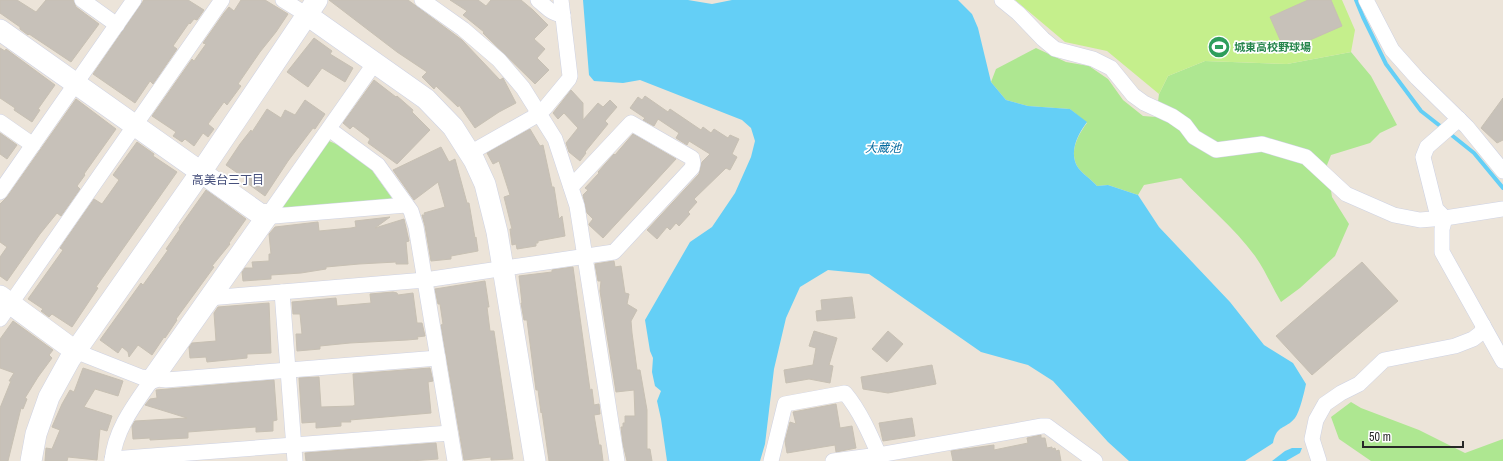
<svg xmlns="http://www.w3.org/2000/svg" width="1503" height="461" font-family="'Archivo Narrow','Noto Sans JP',sans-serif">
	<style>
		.green { fill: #aee791 }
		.pitch { fill: #c5ef8c }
		.water { fill: #64cff6 }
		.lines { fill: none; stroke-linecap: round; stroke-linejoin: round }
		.stream { stroke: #64cff6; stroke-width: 4 }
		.building { fill: #c7c1b9; stroke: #c7c0b3 }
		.street-casing { stroke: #ced2e3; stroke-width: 16 }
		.secondary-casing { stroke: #ced2e3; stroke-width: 22 }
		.street { stroke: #fff; stroke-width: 15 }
		.secondary { stroke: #fff; stroke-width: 21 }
		.labels { text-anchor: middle; stroke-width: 3.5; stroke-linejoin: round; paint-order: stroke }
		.leisure-label { font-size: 11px; font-weight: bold; fill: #27864d; stroke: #fff; text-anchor: start }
		.water-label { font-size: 12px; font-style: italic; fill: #046ba0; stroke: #fff }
		.neighbourhood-label { font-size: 12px; fill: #46507c; stroke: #fff }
	</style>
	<rect width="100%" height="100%" fill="#ece4d9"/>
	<g class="green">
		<path d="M1036,48l30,14 23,4 19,13 15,21 20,16 13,1 3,-23 9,-18 37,-15 82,3 64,-12 20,24 26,49 -17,8 -10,10 -39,12 -4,10 5,32 17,27 -14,32 -35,32 -19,14c-9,-15 -16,-32 -26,-46 -21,-29 -50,-52 -74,-78l-37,7 -6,10 -30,-10 -11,1c-5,-6 -17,-14 -20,-20 -8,-15 1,-31 10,-43l-17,-14 -42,-3 -22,-6 -15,-18 5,-13z"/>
		<path d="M329,141l19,8 21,17 25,35 -109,8 -4,-5z"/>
		<path d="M1351,402l10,6 58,22 46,23 38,-14v22h-132l-32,-22 -8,-22z"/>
	</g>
	<path class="pitch" d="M1015,0h327l13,30 -4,22 -64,12 -82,-3 -37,15 -9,18 -52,-43 -42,-9z"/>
	<g class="water">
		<path d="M583,0h105l24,4 20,-4h226l14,14 6,14 13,54 15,18 22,6 42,3 17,13c-9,12 -18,29 -10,44 3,6 15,14 20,20l11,-1 30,10 21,32 71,75 34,43 29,18 13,21c-2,9 -6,27 -11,34 -10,12 -18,6 -22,25l-28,18h-116l-21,-19 -55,-61 -25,-16 -47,-13 -112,-78 -41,-4 -28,17 -14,31 -12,51 -9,75 -5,17h-93l-6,-42 -4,-18 4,-10 -6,-5 -3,-14 1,-14 -3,-7 -5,-31 45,-78 22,-15 23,-34 16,-36 4,-16 -4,-13 -9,-8 -102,-40 -17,3 -29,-2 -5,-6z"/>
		<path d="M1292,448h10l-2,5 -14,8h-14l13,-10z"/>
	</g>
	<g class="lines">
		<g class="stream">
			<path d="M1356,0l7,17 23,47 35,47 23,18"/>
			<path d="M1449,133l25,20 29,35"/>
		</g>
	</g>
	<g class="building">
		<path d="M0,0h17l19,12 10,-12h27l3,7 23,17 -28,38 -42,-28 -1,1 -8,-6v-2l-20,-14z"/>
		<path d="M144,0h44l16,10 -7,10 -3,-1 -4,5 -1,-1 -16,23 4,3 -24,35 -3,-3 -15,22 -42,-29z"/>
		<path d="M241,0h24l23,14 -12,18 -16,20 -22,32 3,2 -14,19 -3,-3 -16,22 6,5 -6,8 -5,-4 -9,13 -9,-7 -3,3 -9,-6 3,-4 -24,-16 40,-57 2,2 12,-17 -3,-1 21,-30 5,-6 5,4z"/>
		<path d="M329,0h79l54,40 38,40 3,-2 13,25 -17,9 -24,16 -16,-23 -1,2 -22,-21 -2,3 -12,-12 5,-5 -30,-20z"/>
		<path d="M450,0h28l8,6 5,-6h30l12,10 15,15 -14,14 11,10 -8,9 12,12 -14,14 -52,-51 1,-1 -21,-17 4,-4z"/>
		<path d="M1308,0h23l11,26 -57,25 -15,-34z"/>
		<path d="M314,38l18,13 -2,3 23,14 -8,14 -23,-14 -14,19 -21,-15z"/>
		<path d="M0,48l5,3 1,-2 49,36 -17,24 2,1 -8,12 -18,-12 1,-2 -15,-10z"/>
		<path d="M374,80l22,17 1,-1 16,14 -1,2 18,18 -33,34 -29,-21 2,-4 -17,-13 -3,3 -7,-6z"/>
		<path d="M571,90l12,13v17l15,-17 5,4 7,-7 7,7 -12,14 3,3 -23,28 1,1 -6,8 -11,-9 -3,-9 12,-15 -14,-15 -6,6 -5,-6z"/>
		<path d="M645,96l23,16 2,-3 31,21 2,-3 8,6 3,-4 14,9 2,-3 9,4 -7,15 5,3 -7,13 -4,-2 -32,31 3,3 -9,10 2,2 -11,12 -3,-3 -6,7 -3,-3 -10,12 -10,-9 52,-56 3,-12 8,-8 -21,-13 -2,4 -11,-7 3,-5 -21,-14 -4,7 -11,-6 2,-2 -15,-10 8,-11 4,3z"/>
		<path d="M1503,98v42l-6,3 -16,-15z"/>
		<path d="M76,99l40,30 -32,45 1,1 -8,11 3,3 -19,27 -4,-3 -17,21 -33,47 -7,-5v-19l7,-10 -7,-5v-38l7,-7z"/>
		<path d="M305,100l20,14 -10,15 -2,-1 -25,33 -23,35 -18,-13 2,-2 -23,-16 14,-21 11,-14 1,2 15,-23 14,9 4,-8 10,5z"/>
		<path d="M530,129l10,17 3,-1 9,42h2l5,32 3,-3 3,20 -27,5v2h-2v3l-19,3 -1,-5 -4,1 -2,-16h2l-8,-32 6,-2 -11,-34 -6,3 -6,-11z"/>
		<path d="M0,133l17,12 -10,14 -7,-5z"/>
		<path d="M633,134l43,25 -73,79 -14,-13v-1l4,-5 -6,-6 -4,-18 5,-5 -3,-2 14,-15 -1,-1 16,-18 1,1z"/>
		<path d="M137,142l17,12 -1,2 24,16 -81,115 2,1 -26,39 -20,-13 -3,3 -8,-6 2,-2 -15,-10 35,-49 -3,-2 34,-49 8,5 17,-24 -6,-5z"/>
		<path d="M441,147l8,15 6,-3 12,44h2l6,35 1,-1 2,14 -27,5v3l-20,2 -6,-35 -3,-11h3l-1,-2 21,-6 -7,-25 -24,18 -21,-30z"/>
		<path d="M206,190l40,29 -17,24 1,1 -18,22 2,1 -38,52 1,1 -12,18 -1,-1 -12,18 -14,-10 -9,12 -1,-5 -6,-5 -4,6 -18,-13 41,-57 2,2 25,-35 -2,-1 14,-20 -1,-1z"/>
		<path d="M390,217l-15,11 29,-9 5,22 -3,1 2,22h-12v-2l-37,2 -33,3v2l-25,4 -30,2v4l-28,2 -1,-9 3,-4h8l-1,-6 17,-1v-7h2l-2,-20 6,-7 43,-5 1,9 32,-3 5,-1 -1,-6z"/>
		<path d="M614,261l1,6 6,-1 4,27 4,1 -2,10 10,6 -6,11 1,12 5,37h3l7,40v39h3l2,12h-25l-4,-17 -2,-17h2v-4h2v-7h10l-1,-26 -18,2 -16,-101 1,-10h-3l-3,-17z"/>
		<path d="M1362,262l36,39 -86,74 -36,-39z"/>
		<path d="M573,267l17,123 2,-1 2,16 5,-1 1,10 -6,1 5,30h2l2,16h-54l-7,-49 -1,1 -3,-23h-2l-9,-70h-3l-3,-17h1l-3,-27 33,-4v-2z"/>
		<path d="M485,281l4,26h-2l3,24h4l19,128 -22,1v-3l-27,3 -23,-135 2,-1 -3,-20h-2l-3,-15z"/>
		<path d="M393,292l4,1 1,2 15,-2 4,30h5l3,13 -8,1 1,2 -11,1 -57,3 -30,3v3l-23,2 -1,-17h6l-2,-20h-7l-1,-12 44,-4 1,8 34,-3 -1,-9z"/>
		<path d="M852,297l3,21 -38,3 -1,-10 6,-1 -1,-10z"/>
		<path d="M269,303l2,50 -24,1v4l-40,4 -1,-5 -16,1 -1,-11 3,-4 24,-2 -2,-28 4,-6z"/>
		<path d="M13,321l40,29 -4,5 3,3 -14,19 -13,21 2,1 -4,10 -2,-1 -13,53h-8v-53l11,-27h-2l5,-8 -14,-5v-29z"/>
		<path d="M814,331l23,7 -8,27 4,1 -3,17 -21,-4 -23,4 -2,-13 29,-5 3,-17 -7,-2z"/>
		<path d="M888,331l15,13 -16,18 -15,-13z"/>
		<path d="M932,365l4,19 -48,9 -25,-4 -2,-12z"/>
		<path d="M83,368l40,13 -5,15 -23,-7 -11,18 28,9 -5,15 -7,-2 -3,31 -29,-3 -1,4h-22l1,-13 6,1 8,-19 -8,-3 10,-23 8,-14 4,2z"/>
		<path d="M430,368l3,13 -5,1 3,31 -81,7 1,2h-10v4l-25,2v-6l-14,1 -3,-45 20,-1 2,30 32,-1 2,-1 -2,-31z"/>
		<path d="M274,380l3,40 -4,1v10l-17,1v-5l-68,5v6l-38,2v-2l-17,1 -1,-13 3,-5 52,-3 -42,-13 5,-6 7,-1 -1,-8z"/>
		<path d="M836,404l4,24 12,-2 4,22 -20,4 -1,-7 -48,8 -2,-12 5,-19 6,2 -3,-12z"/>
		<path d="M912,418l3,18 -32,5 -4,-18z"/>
		<path d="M1041,435v3h4l2,10 5,-1v2l3,-1 1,3 3,-1 2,11h-108l-2,-10 43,-6v5l34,-7 -1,-5z"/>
		<path d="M436,443l2,16 -28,2h-104l-1,-8z"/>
	</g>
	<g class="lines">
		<g class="street-casing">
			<g id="street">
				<path d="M82,0l35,25"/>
				<path d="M283,0l24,15"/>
				<path d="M422,0l41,29 36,31 24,28 32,51 22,67 40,255"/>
				<path d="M538,0c8,7 14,14 25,15"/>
				<path d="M1002,0l16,13 25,26 12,10 38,10 18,9 22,27 11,8 28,13 13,9 9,12 22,13 46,-6 44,13 40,37 48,21 26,5 25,-2 58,-9"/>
				<path d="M1366,0l26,50 25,28 50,49 36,44"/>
				<path d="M374,64l-106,151 6,1 132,-11"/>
				<path d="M0,122l33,23"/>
				<path d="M329,129l49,36 33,46 5,16 39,234"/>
				<path d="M470,153l62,-35 13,-10 24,-29 1,-3 -9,-76"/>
				<path d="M0,192l134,-192"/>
				<path d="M1445,218l-3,11v23l61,109"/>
				<path d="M1445,218l-9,-9 -13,-52 4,-10 32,-28"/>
				<path d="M282,292l13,169"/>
				<path d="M209,298l216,-18 189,-28 78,-84 1,-5 -1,-5 -61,-35 -60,64"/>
				<path d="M0,319l222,-319"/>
				<path d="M75,351l66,26 25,3 272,-22"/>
				<path d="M112,459l338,-26"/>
				<path d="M112,461c3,-32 23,-57 41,-83"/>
				<path d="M771,461l14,-57 60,-11c15,18 25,41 34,62"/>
				<path d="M833,461l46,-6 163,-29h5l48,35"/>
				<path d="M1319,461l-7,-22 4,-19 9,-16 16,-11 18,-9 25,-24 71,-14 18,-7 9,-7 1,-7"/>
			</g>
		</g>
		<g class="secondary-casing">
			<g id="secondary">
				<path d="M307,15l119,84 27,28 21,33 11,24 12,48 38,229"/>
				<path d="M0,30l260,184 8,1 -115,163"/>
				<path d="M0,296l75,55"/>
				<path d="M31,461l5,-27 13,-37 21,-38 131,-187 116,-172"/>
			</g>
		</g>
		<use href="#street" class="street"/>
		<use href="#secondary" class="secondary"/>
	</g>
	<defs>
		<g id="stadium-disc" transform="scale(1.15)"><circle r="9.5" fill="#2e9e5b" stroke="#fff"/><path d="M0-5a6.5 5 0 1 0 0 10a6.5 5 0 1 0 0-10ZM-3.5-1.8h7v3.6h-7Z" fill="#fff"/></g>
	</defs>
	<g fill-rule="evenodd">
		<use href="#stadium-disc" x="1219" y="47"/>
	</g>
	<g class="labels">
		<g class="leisure-label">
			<text x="1234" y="51">城東高校野球場</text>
		</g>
		<g class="water-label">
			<text x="883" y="152">大蔵池</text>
		</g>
		<g class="neighbourhood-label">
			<text x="228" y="184">高美台三丁目</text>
		</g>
	</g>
	<path d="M1363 441v6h100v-6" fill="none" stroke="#282828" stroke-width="2"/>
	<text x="1369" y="441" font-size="12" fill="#282828" stroke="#ffffff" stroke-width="3" paint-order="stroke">50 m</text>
</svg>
